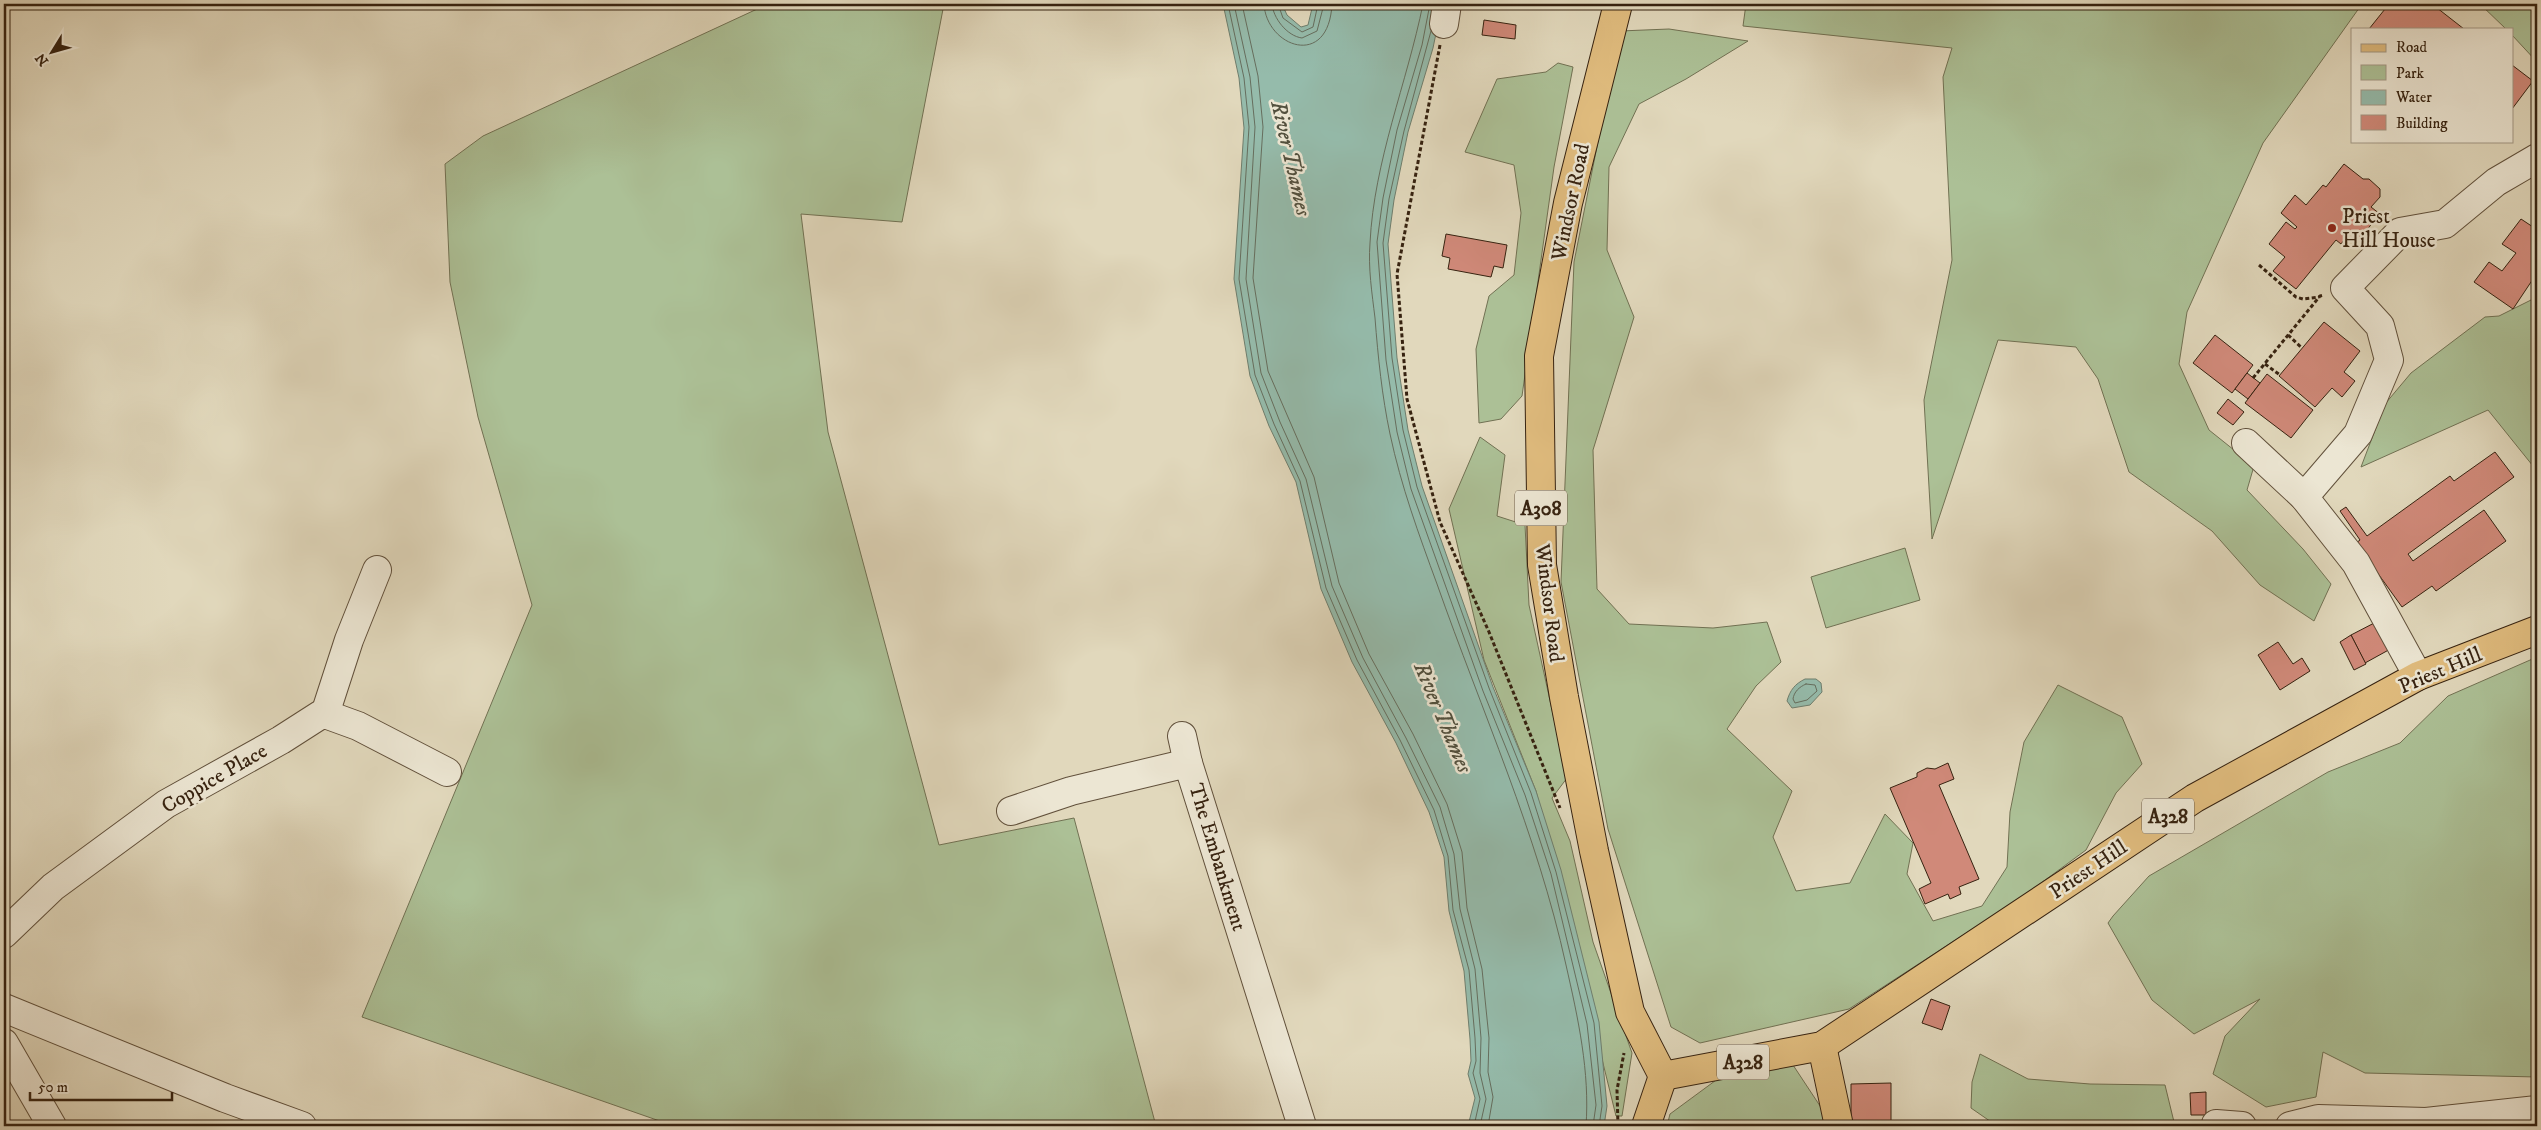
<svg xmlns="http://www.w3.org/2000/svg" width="2541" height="1130" font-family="'IM FELL DW Pica',serif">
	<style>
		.green { fill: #acc096; stroke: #717153 }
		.water { fill: #95bbab; stroke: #6f7e6d }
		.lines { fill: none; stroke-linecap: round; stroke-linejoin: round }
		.shore { stroke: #666e5e; stroke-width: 1 }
		.building { fill: #d08979; stroke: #362210 }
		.minor-casing { stroke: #61503b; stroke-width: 30 }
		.major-casing { stroke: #362210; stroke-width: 30 }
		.path { stroke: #362210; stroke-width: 3; stroke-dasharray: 4 2.5; stroke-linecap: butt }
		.minor { stroke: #ece6d3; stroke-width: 28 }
		.major { stroke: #e0bc7e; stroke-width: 28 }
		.poi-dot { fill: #8f2418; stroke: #ece6d3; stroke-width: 2 }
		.labels { text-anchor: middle; stroke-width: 5; stroke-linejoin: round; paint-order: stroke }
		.shield { fill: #ece6d3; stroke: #6d5d4a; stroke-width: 1 }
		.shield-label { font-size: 20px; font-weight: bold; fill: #362210 }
		.street-label { font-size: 21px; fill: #362210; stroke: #ece6d3 }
		.poi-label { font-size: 21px; fill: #362210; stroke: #ece6d3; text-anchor: start }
		.water-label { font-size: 22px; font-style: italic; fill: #52503e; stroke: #ece6d3 }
	</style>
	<rect width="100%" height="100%" fill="#e1d8bc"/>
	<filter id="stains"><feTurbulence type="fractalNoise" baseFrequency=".004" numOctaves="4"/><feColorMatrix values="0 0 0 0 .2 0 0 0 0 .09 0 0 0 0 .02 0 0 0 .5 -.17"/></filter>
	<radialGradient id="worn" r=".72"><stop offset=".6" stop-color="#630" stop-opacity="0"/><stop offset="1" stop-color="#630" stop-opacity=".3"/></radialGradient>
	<g class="green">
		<path d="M768,4h176l-42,218 -101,-8 27,218 111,413 135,-27 82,308h-482l-312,-109 170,-412 -54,-188 -28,-135 -5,-118 38,-28z"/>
		<path d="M1746,4h616l-99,139 -76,169 -8,52 30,66 45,36 -7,24 56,59 28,35 -17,37 -54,-36 -48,-54 -83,-59 -31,-93 -22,-32 -78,-7 -66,199 -8,-139 28,-140 -9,-183 9,-29 -209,-22z"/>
		<path d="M2480,4h57v58l-25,-27v-6h-6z"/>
		<path d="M1669,29l79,12 -62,38 -47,25 -30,63 -2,83 27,67 -41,133 4,139 32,35 84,4 54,-6 14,40 -25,24 -29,43 65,62 -19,46 23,54 54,-8 35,-69 28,29 -6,31 26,47 49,-15 25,-39 3,-55 14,-70 34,-57 64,32 20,47 -26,29 -30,57 -64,47 -173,112 -149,34 -29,-16 -63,-198 -47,-247 13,-320 46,-231z"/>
		<path d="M1558,63l15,4 -19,100 -32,229 -21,23 -22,4 -3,-74 13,-53 25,-21 7,-62 -7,-48 -49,-13 32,-73 49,-7z"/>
		<path d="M2537,297v174l-49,-61 -127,57 24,-63 26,-31 74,-56 14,-1z"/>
		<path d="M1480,437l25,18 -8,61 28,9 4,80 38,173 -15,20 18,43 23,101 39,111 -10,63h-6l-80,-325 -52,-131 -35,-151z"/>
		<path d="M1905,548l15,52 -94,28 -15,-51z"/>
		<path d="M2537,657v420l-172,-4 -42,-21 -7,45 -50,10 -53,-33 12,-38 35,-37 -66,35 -42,-34 -44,-77 5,-7 36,-40 179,-104 72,-29 48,-47z"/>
		<path d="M1980,1054l48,25 62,5 75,1 10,41h-178l-26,-18 1,-26z"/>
		<path d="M1793,1065l33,50 -2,11h-157l3,-12 53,-39z"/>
	</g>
	<g class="water">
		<path d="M1223,4h59l5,11 14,12 7,-2 5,-21h129l-9,44 -25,84 -14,68 -6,44 9,114 11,72 14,56 71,201 43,104 25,79 38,152 8,84 -3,20h-136l7,-28 -7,-24 3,-13 -1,-22 -6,-68 -15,-60 -5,-54 -15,-45 -33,-69 -44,-81 -31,-73 -25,-107 -27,-56 -19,-50 -16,-97 10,-151 -5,-50z"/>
		<path d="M1805,679h11l5,4 1,9 -12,13 -18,3 -5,-7c3,-11 8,-17 18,-22z"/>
	</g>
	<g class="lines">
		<g class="shore">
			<path d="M1228,4l16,74 5,49 -10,152 16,96 19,49 26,57 26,107 31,72 43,80 34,70 14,46 5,54 16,60 6,68 1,23 -3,12 7,26 -6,27"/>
			<path d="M1234,4l16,73 5,50 -9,152 15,94 19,49 26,57 26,107 31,72 43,80 34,69 14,47 6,55 15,60 6,69 -1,35 6,26 -6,27"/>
			<path d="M1242,4l16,72 5,51 -10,151 15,93 46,106 25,106 30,71 44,80 34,70 15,48 5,56 15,61 7,69 -1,34 5,25 -5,29"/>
			<path d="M1264,4c2,43 65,66 68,0"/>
			<path d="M1272,4c1,14 15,32 30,34l15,-7 7,-27"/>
			<path d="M1278,4l5,14 19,14 11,-5 5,-23"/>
			<path d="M1423,4c-16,79 -49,157 -53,239 -2,25 2,50 5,75 3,39 7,78 15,116 11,52 29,101 47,150 45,128 100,249 129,381 12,53 24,107 20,161"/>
			<path d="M1430,4l-8,41 -25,85 -14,68 -6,44 9,118 11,72 14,57 72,202 42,104 26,79 36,150 9,81 -3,21"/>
			<path d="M1431,31l-27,100 -15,68 -6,44 9,115 11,72 14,57 72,201 42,105 25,79 38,151 8,83 -3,20"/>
			<path d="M1806,684l9,1 2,6 -10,9 -12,3 -2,-4c1,-7 6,-12 13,-15z"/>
		</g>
	</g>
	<g class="building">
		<path d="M1578,4h22l-1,4z"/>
		<path d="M2389,4h43l32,25h-95z"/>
		<path d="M1484,20l32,5 -1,14 -33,-4z"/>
		<path d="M2512,65l21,16 -21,28z"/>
		<path d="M2344,164l19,15h6l11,10v8l-9,10 9,7 -20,24 -9,-7 -10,13 -5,-4 -40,49 -23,-18 12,-14 -16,-13 17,-22 9,7 2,-2 -16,-14 14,-18 11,10 17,-20 3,2z"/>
		<path d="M2521,219l12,8 4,-6v52l-24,36 -39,-27 15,-20 13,9 14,-18 -14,-9z"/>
		<path d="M1446,234l61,11 -4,23 -9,-2 -3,11 -43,-8 2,-11 -8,-2z"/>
		<path d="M2324,322l36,29 -16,21 11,9 -13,16 -10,-9 -17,19 -36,-31z"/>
		<path d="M2215,335l38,30 -21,28 -39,-30z"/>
		<path d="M2247,373l13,10 -12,16 -13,-10z"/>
		<path d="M2267,374l46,36 -22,28 -46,-35z"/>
		<path d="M2228,399l16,13 -11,13 -16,-12z"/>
		<path d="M2495,452l19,25 -106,77 5,7 71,-51 22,31 -70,50 -4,-5 -30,21 -46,-64 4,-3 -20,-29 6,-4 21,29 83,-60 4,5z"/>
		<path d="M2380,620l14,27 -29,16 -14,-28z"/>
		<path d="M2351,635l15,29 -12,6 -14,-28z"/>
		<path d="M2278,642l15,22 9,-6 8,13 -30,19 -22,-35z"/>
		<path d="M1948,763l6,16 -15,6 40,94 -20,8 2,7 -11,5 -2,-5 -23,10 -6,-15 12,-6 -41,-95 27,-11v-4l10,-5 8,1z"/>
		<path d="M1931,999l19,7 -8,24 -20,-7z"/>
		<path d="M1891,1083v43h-40v-42z"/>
		<path d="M2206,1092v23h-15l-1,-22z"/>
	</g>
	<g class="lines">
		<g class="minor-casing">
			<g id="minor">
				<path d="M1444,24l3,-20"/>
				<path d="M2246,443l58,54 52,66 62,113"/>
				<path d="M2304,497l54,-63 31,-74 -9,-34 -35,-38 55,-56 45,-8 51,-42 41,-24"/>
				<path d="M325,714l24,-74 28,-70"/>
				<path d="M1182,736l6,27"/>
				<path d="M1011,811l60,-20 117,-28 114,363"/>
				<path d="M4,934l49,-47 113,-83 115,-64 39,-25 5,-1 33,12 89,46"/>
				<path d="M4,1008l221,90 77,28"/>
				<path d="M4,1043l48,83"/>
				<path d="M2216,1124l26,2"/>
				<path d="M2290,1126l28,-7 108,3 111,-12"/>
			</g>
		</g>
		<g class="major-casing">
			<g id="major">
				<path d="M1618,4l-50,199 -29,153 3,209 22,132 30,154 36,161 33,64"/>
				<path d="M1822,1046l17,80"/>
				<path d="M1663,1076l159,-30 373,-248 223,-122 119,-46"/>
				<path d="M1646,1126l17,-50"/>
			</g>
		</g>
		<g class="path">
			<path d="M1440,45l-43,229 10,125 33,123 49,110 71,176"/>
			<path d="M2259,265l37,32 7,2 16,-2"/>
			<path d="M2288,335l14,13"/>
			<path d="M2265,364l15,11"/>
			<path d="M2253,378l67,-82 4,-1"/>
			<path d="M1618,1126l-1,-36 7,-37"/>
		</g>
		<use href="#minor" class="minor"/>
		<use href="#major" class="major"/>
	</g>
	<circle class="poi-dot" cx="2332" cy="228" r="5"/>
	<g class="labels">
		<g class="shield">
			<rect x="1515" y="490.5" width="52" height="35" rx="4"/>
			<rect x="2142" y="798.5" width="52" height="35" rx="4"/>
			<rect x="1717" y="1044.5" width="52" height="35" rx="4"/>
		</g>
		<g class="shield-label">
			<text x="1541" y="515">A308</text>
			<text x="2168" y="823">A328</text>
			<text x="1743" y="1069">A328</text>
		</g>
		<g class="street-label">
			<text transform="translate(1570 202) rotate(-78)" y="7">Windsor Road</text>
			<text transform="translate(1550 603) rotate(83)" y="7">Windsor Road</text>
			<text transform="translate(2440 670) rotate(-23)" y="7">Priest Hill</text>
			<text transform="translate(214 778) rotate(-30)" y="7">Coppice Place</text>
			<text transform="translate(1218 857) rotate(73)" y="7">The Embankment</text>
			<text transform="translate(2088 869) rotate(-34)" y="7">Priest Hill</text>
		</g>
		<g class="poi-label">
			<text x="2342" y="223">Priest<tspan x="2342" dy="24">Hill House</tspan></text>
		</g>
		<g class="water-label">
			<text transform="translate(1292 158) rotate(77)" y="8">River Thames</text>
			<text transform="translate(1444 717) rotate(67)" y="8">River Thames</text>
		</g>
	</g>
	<rect width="2541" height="1130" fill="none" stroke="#e1d8bc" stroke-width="20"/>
	<rect x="5" y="5" width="2531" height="1120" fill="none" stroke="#362210" stroke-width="2.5"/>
	<rect x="10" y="10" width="2521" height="1110" fill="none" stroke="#362210"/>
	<rect x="2351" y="28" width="162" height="115" fill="#ece6d3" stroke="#a39885"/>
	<rect x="2361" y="44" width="25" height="8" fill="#e0bc7e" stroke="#a39885"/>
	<text x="2396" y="52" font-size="15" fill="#362210">Road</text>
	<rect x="2361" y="65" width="25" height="15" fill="#acc096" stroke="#a39885"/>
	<text x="2396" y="78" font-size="15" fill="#362210">Park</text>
	<rect x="2361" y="90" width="25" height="15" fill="#95bbab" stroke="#a39885"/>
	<text x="2396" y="102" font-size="15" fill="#362210">Water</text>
	<rect x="2361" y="115" width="25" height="15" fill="#d08979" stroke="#a39885"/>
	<text x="2396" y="128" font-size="15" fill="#362210">Building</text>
	<g transform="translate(52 52) rotate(233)" stroke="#ece6d3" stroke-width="4" paint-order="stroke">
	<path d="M0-4L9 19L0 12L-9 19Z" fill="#362210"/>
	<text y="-8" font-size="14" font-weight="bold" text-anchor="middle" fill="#362210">N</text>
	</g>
	<path d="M30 1092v8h142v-8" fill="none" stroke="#362210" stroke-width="2.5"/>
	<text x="38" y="1092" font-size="15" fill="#362210" stroke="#ece6d3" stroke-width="4" paint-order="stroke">50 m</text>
	<rect width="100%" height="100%" filter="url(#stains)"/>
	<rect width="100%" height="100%" fill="url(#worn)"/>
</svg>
